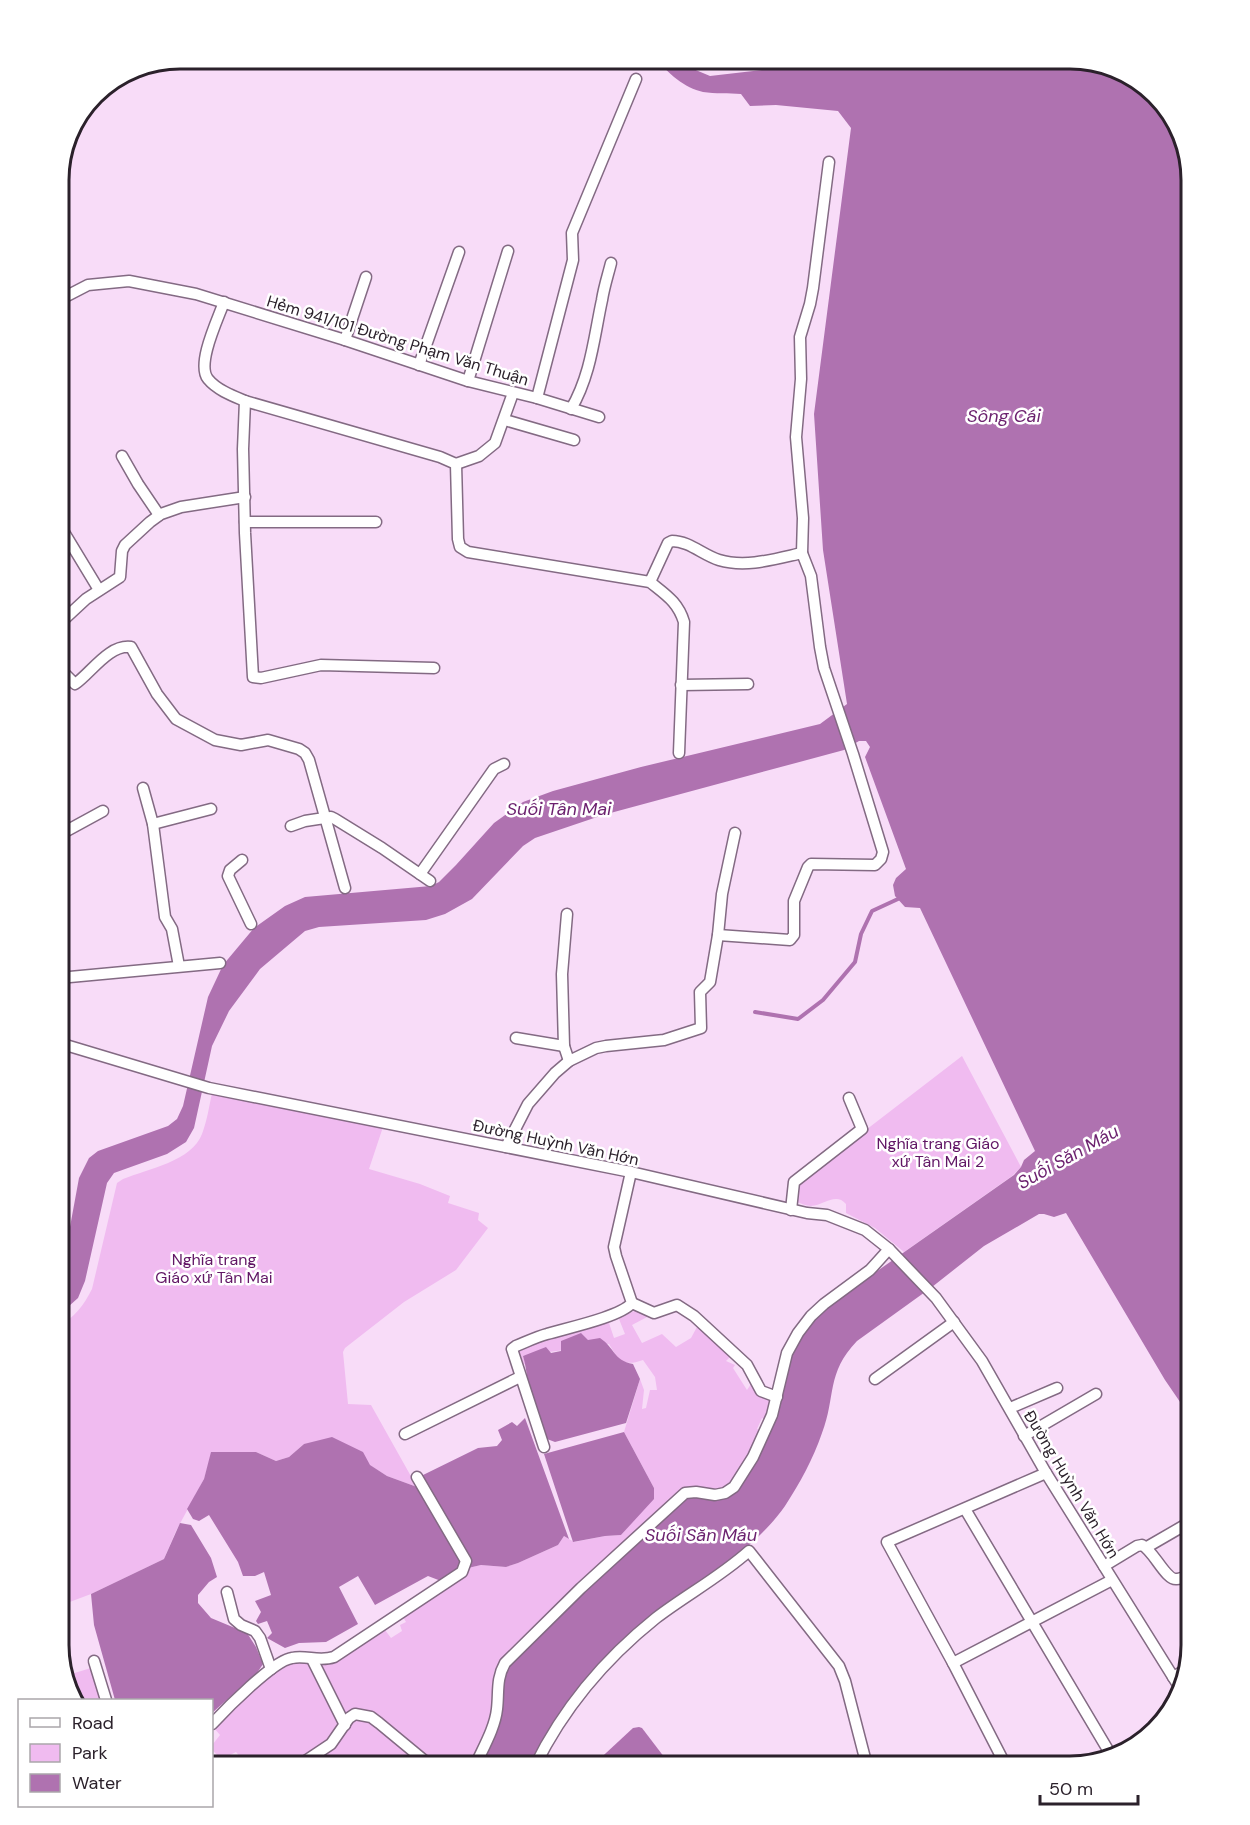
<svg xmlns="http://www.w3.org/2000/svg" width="1250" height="1825" font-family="'DM Sans',sans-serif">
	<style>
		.green { fill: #f0bbf0 }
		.water { fill: #af72b0 }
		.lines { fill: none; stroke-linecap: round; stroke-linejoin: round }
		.stream { stroke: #af72b0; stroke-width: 4 }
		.minor-casing { stroke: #836a83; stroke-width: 13 }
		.minor { stroke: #fff; stroke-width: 10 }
		.labels { text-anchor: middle; stroke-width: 5; stroke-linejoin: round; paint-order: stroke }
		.street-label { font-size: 16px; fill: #2b212b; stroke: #fff }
		.park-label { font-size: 16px; fill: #611665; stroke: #fff }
		.water-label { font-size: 18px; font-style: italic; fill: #6c226f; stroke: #fff }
		.rim { fill: none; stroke: #2b212b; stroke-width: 3 }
	</style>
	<rect width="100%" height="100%" fill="#f8dcf8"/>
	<g class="green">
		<path d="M962,1056l59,111 -9,9 -108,76 -29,-24 -29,-15v-9c-10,-12 -22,1 -35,2 -5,0 -10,-3 -15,-4l1,-19z"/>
		<path d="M212,1093l171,34 -14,42 51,15 30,12 -2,7 31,10 -1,7 10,8 -32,42 -52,32 -59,46 -2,4 5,52 23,1 46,82 -30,-11 -18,-11 -65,-21 -15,13 -13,4 -20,-9h-44l-8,27 -28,52 -12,28 -73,35 -32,12v-280c15,-8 25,-21 33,-37l25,-106 6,-4c25,-10 69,-18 79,-45 5,-13 7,-27 10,-41z"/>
		<path d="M634,1308l15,8 -17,9 10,18 20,-9 14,13 15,-9 6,-11 34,29 -5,5 9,4 -2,3 14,22 6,-9 20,19 -7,20 -4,-2 -5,11 3,1c-6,16 -22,54 -39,59 -8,2 -16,-2 -24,-2 -5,0 -10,1 -14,2l-183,172 -6,10 -3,45 -21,50h-165c20,-13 33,-19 44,-40l-29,-62 14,-2 51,-32 6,8 11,-7 -2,-6 6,-3 -3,-5 65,-49 13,-3 25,2 12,-4 40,-18 6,-9 10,6 31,-6 16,-1 12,-14 21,-33 -30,-56 16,-53 4,11 -2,19 4,-1 4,-18h7l-2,-13 -12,-17c-20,7 -24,1 -34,-16l-82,11 -4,1 3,8 -5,1 -4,-11 4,-6 62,-19 26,-6 5,15 11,-4 -6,-15 15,-8z"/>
		<path d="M296,1661l13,2 30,62 -12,16 -37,25h-42l-12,-14 -6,3 3,5 -6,4 -14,-13v-7l7,-9 -6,-7c21,-20 55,-61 82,-67z"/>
		<path d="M91,1668l10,32h-28l-5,-25z"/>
	</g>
	<g class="water">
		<path d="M657,59h26l8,9 19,8 60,-7 42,-10h265l54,16 44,45 16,60v1238l-26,-38 -99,-167 -12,4 -10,-3h-5l-55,32 -52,41 -75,54c-31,32 -21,56 -35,92 -9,26 -22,50 -37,73 -33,47 -85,73 -130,106 -50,38 -97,98 -126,154h-49l22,-55v-27l6,-18 73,-72 106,-96 8,-2 19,3 14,-1 10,-9 20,-29 13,-30 21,-80 23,-31 13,-12 45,-33 141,-99 7,-8 3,-7 11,-9 -115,-243 -15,-1 -10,-11 -2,-11 3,-7 10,-9 -41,-112 5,-10 -4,-6h-7l-15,9 -241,65 -68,23 -12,8 -51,53 -27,15 -19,6 -107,7 -14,4 -45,38 -31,42 -17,35 -18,82 -8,14 -19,12 -53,19 -7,10 -22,98 -7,17 -19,17v-37l6,-24 14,-76 10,-20 9,-7 70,-25 9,-7 6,-13 25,-109 15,-32 31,-37 31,-22 20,-9 126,-11 8,-4 17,-17 38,-42 29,-21 30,-11 88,-24 179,-43 27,-20 -24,-154 -9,-136 37,-286 -13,-17 -62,-6 -26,1 -9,-12c-12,-1 -26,0 -38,-2 -18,-4 -36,-19 -46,-33z"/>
		<path d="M581,1333l7,7 12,-2c15,10 13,22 33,26l7,15 -14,44 -71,19 -8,-3c-7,-18 -13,-37 -18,-55 -3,-10 -3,-19 -6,-28l23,-9 5,6 10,-2v-10z"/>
		<path d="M525,1418l44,121 -5,-3 -6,9 -40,18 -12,4 -25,-2 -13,3 3,-8 -50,-84 57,-28 19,-2 5,-6 -4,-10 14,-8 5,4z"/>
		<path d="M624,1432l30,56v11l-33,36 -16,1 -32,6 -29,-88z"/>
		<path d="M332,1437l31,15 7,13 17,11 30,11 44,75 -4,8 -16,11 -13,-5 -53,29 -17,-29 -19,11 19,37 -32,18 -27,1 -14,5 -18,-10 5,-5 -5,-12 -9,3 -2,-3 5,-9 -6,-11 16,-6 -7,-23 -9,4h-12l-5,-14 -29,-47 -10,6 -6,-2 -6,-10 17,-30 7,-27h45l20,9 13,-4 15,-13z"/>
		<path d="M180,1523l11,2 20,33 6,19 -8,5 -11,13v8l13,15 36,15 9,14 7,17 -6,9 -45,40v-13h-97l-21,-75 -3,-31 73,-35z"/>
		<path d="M639,1727l3,1 29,38h-79l41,-38z"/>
	</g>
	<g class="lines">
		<path class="stream" d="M755,1012l43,7 25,-19 32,-38 6,-28 11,-23 26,-12"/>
		<g class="minor-casing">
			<g id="minor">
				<path d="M59,300l29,-15 41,-4 67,13 149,46 123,41 69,17 62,19"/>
				<path d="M224,302c-6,17 -28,62 -16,77 9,11 25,17 37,22l195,56 16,7 2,75 2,8 8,5 182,30c16,13 28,20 34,40l-5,131"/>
				<path d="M345,340l21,-63"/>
				<path d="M419,365l40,-113"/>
				<path d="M468,381l40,-130"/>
				<path d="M537,398l36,-138 -1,-27 64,-154"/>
				<path d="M245,401l-2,48 2,84 8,144 8,1 60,-13 113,3"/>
				<path d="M571,409c20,-34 23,-72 31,-109 2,-13 6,-25 9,-37"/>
				<path d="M505,420l69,20"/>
				<path d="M122,456l16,28 21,31"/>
				<path d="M456,464l23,-8 16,-13 18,-50"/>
				<path d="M245,522h131"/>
				<path d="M59,524l40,66"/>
				<path d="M650,582l18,-39 4,-2c17,0 31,14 47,19 27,8 56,-1 83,-7"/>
				<path d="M59,624l27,-25 34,-22 2,-26 3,-6 25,-23 11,-8 20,-7 64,-10"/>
				<path d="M59,668l16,16c16,-11 34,-40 56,-37l26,47 19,25 39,21 26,5 27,-5 31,9 6,4 4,7 36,128"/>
				<path d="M681,685l67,-1"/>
				<path d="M143,788l10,36 12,93 7,12 7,37"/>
				<path d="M153,824l58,-15"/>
				<path d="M291,826l14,-5 26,-4 4,2 47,29 48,33"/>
				<path d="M59,835l44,-24"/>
				<path d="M242,860l-12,10 -2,6 23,48"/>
				<path d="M420,874l74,-105 10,-5"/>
				<path d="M567,914l-5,60 2,72 5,15"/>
				<path d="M718,935l72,5 4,-5v-34l14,-34 3,-3 64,1 6,-6 2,-7 -30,-98 -29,-86 -4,-21 -9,-71 -9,-23 1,-35 -7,-81 5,-58 -1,-42 10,-33 3,-16 16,-126"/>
				<path d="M59,978l161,-15"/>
				<path d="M516,1038l48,8"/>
				<path d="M59,1043l150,45 422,84 176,41 20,2 38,15 24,19 47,49 46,63 64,112 134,215"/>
				<path d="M59,1123l3,1"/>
				<path d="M506,1147l22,-43 27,-31 14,-12 27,-13 10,-2 58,-6 37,-12 -1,-36 10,-10 8,-47 4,-41 13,-61"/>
				<path d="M791,1210l3,-28 68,-53 -13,-31"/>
				<path d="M632,1303l22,10 23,-8 17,11 53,49 14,26 16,6"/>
				<path d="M875,1379l79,-57"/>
				<path d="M1010,1408l47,-20"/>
				<path d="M405,1434l115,-57"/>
				<path d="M1024,1436l72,-42"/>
				<path d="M544,1447l-32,-98 4,-3c10,-4 20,-9 31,-12 20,-6 73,-17 85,-31l-16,-47 -2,-9 17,-75"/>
				<path d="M965,1509l146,246"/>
				<path d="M1147,1547l38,-22"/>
				<path d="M1104,1566l33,-20 5,-1c12,6 24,36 35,34 5,0 10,-4 14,-5"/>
				<path d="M227,1592l7,27 7,6 14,6 5,7 11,31"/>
				<path d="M312,1659l33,66"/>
				<path d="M94,1661l12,39"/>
				<path d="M953,1663l159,-83"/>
				<path d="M1173,1677l12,-7"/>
				<path d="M212,1724c13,-14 62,-64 80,-66 14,-3 27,4 42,-1l128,-85 4,-11 -49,-84"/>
				<path d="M298,1766l33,-22 18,-26 6,-4 16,3 8,6 52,43"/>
				<path d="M475,1766c8,-18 20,-38 22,-57 2,-17 -1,-30 8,-46l76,-75 104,-95 11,-1 19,3 10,-2 9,-6 19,-30 19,-42 15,-62 11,-20 13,-17 13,-12 46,-34 19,-21"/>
				<path d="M535,1766c28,-57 71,-108 121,-148 30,-23 64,-41 93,-67l90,115 6,15 22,85"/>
				<path d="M1006,1766l-53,-103 -66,-121 159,-69"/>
			</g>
		</g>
		<use href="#minor" class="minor"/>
	</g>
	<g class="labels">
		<g class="street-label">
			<text transform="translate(398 340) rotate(17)" y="6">Hẻm 941/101 Đường Phạm Văn Thuận</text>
			<text transform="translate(556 1142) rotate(12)" y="6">Đường Huỳnh Văn Hớn</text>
			<text transform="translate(1072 1484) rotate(59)" y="6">Đường Huỳnh Văn Hớn</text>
		</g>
		<g class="park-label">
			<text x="938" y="1149">Nghĩa trang Giáo<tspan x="938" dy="18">xứ Tân Mai 2</tspan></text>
			<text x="214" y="1265">Nghĩa trang<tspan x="214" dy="18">Giáo xứ Tân Mai</tspan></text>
		</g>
		<g class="water-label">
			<text x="1004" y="422">Sông Cái</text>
			<text x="559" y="815">Suối Tân Mai</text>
			<text transform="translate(1068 1157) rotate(-29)" y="6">Suối Săn Máu</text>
			<text x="701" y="1541">Suối Săn Máu</text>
		</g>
	</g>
	<path d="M0 0H1250V1825H0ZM180 69H1070A111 111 0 0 1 1181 180V1645A111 111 0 0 1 1070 1756H180A111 111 0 0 1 69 1645V180A111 111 0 0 1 180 69Z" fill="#fff" fill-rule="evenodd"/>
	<path class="rim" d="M180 69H1070A111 111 0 0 1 1181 180V1645A111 111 0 0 1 1070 1756H180A111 111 0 0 1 69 1645V180A111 111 0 0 1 180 69Z"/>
	<rect x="18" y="1699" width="195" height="108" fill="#ffffff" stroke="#aaa6aa" stroke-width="1.5"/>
	<rect x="30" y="1718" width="30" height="9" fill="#ffffff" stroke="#aaa6aa" stroke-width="1.5"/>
	<text x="72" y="1729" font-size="18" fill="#2b212b">Road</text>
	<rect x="30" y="1744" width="30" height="18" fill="#f0bbf0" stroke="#aaa6aa" stroke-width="1.5"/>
	<text x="72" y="1759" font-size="18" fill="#2b212b">Park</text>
	<rect x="30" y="1774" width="30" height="18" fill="#af72b0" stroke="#aaa6aa" stroke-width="1.5"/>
	<text x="72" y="1789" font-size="18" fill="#2b212b">Water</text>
	<path d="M1040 1795v9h98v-9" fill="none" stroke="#2b212b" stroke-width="3"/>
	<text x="1049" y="1795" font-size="18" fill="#2b212b" stroke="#ffffff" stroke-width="4.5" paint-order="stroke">50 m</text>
</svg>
